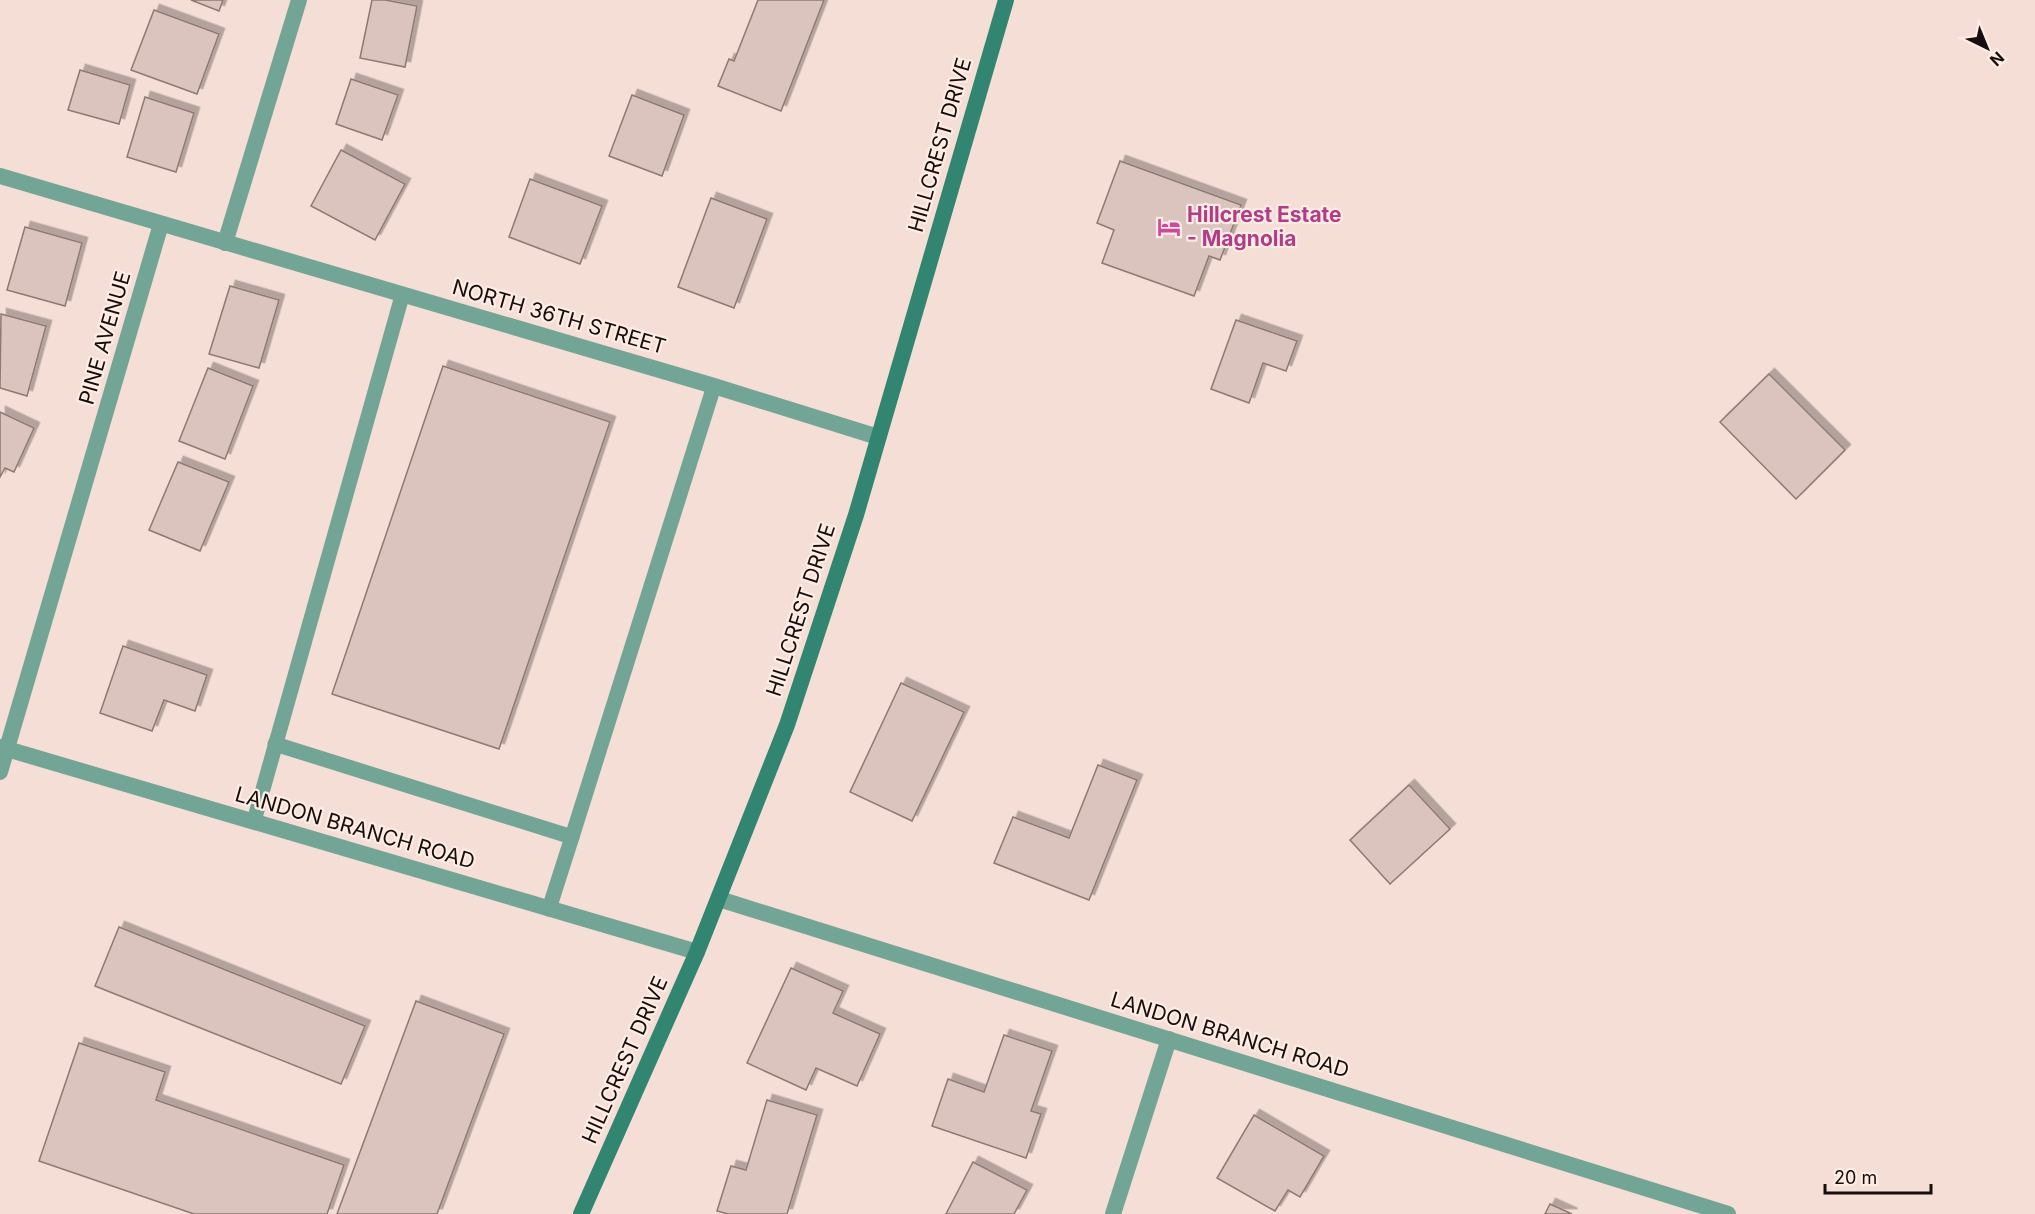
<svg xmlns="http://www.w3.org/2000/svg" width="2035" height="1214" font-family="Inter,sans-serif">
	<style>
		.building { fill: #dac4bd; stroke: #8e7973; stroke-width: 1.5; filter: url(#shadow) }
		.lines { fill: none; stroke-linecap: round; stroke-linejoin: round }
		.service { stroke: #73a596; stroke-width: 15 }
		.minor { stroke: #73a596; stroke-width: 16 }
		.secondary { stroke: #318571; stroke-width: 16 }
		.labels { text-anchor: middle; stroke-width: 4.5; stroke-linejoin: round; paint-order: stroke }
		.street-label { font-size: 21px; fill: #150e0c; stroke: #feece5 }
		.hotel-label { font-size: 21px; font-weight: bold; fill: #b23c85; stroke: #feece5; text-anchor: start }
	</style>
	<defs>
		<filter id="shadow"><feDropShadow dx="5.5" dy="-5.5" stdDeviation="0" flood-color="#0004"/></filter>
	</defs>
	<rect width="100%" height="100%" fill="#f4ded5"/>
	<g class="building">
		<path d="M191,0h32l-4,11z"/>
		<path d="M372,0h13l32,6 -12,61 -45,-9z"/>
		<path d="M758,0h66l-43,111 -63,-25 11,-27 5,2z"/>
		<path d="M154,10l65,24 -22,60 -66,-24z"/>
		<path d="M80,70l50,15 -11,39 -51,-14z"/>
		<path d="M351,79l47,16 -16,45 -46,-16z"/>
		<path d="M632,95l52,20 -22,61 -53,-20z"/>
		<path d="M145,97l49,16 -18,59 -49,-15z"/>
		<path d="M341,150l64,34 -30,56 -64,-34z"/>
		<path d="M1120,161l121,44 -21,55 -11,-4 -15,40 -92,-33 12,-33 -17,-7z"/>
		<path d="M530,179l72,27 -22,58 -71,-27z"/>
		<path d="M711,198l56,21 -33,89 -56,-21z"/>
		<path d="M25,227l57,16 -17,63 -58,-16z"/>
		<path d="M230,286l49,14 -20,68 -50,-14z"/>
		<path d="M1,314l45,12 -19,70 -27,-8z"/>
		<path d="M1236,320l61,21 -11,30 -23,-8 -14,40 -38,-14z"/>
		<path d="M443,366l167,56 -111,327 -167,-55z"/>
		<path d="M208,368l45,18 -28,73 -46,-18z"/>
		<path d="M1769,374l76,76 -49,49 -76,-77z"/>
		<path d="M0,412l34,16 -20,44 -9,-4 -5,9z"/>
		<path d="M178,462l51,20 -29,69 -51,-21z"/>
		<path d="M123,646l84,29 -12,36 -31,-11 -12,31 -52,-18z"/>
		<path d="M901,683l63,29 -52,109 -62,-29z"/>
		<path d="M1098,765l39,15 -48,120 -95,-37 19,-46 56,21z"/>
		<path d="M1409,785l41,44 -60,55 -40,-44z"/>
		<path d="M119,927l246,99 -24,58 -246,-98z"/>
		<path d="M791,968l52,23 -10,22 47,21 -23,52 -41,-18 -10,22 -59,-27z"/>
		<path d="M416,1001l88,33 -67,180h-100z"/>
		<path d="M1004,1035l48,16 -21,60 10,3 -15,44 -94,-32 16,-47 36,13z"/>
		<path d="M79,1043l86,29 -9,28 188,65 -17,49h-133l-155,-53z"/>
		<path d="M767,1100l50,15 -30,99h-59l-11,-3 14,-45 15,4z"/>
		<path d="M1254,1115l70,41 -24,41 -12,-7 -13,21 -58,-33z"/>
		<path d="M973,1162l54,28 -13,24h-68z"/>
		<path d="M1550,1204l22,10h-27z"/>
	</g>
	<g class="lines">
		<g class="service">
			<path d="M275,744l297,93 142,-451"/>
			<path d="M254,821l148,-525"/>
			<path d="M549,909l23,-72"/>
		</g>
		<g class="minor">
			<path d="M0,176l714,210 164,51"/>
			<path d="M225,243l74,-243"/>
			<path d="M0,747l697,205"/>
			<path d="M0,772l161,-548"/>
			<path d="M719,899l1009,315"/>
			<path d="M1113,1214l56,-175"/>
		</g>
		<path class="secondary" d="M581,1214l116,-262 90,-227 69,-210 150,-515"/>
	</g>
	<defs>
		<g id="hotel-bare" transform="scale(1.8)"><path d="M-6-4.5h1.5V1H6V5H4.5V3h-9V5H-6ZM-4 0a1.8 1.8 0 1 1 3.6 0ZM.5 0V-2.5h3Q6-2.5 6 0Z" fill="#d1479c" stroke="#feece5" stroke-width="2.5" paint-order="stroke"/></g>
	</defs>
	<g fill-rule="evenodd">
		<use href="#hotel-bare" x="1169" y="227"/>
	</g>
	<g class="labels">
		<g class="street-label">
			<text transform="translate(940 145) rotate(-74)" y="7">HILLCREST DRIVE</text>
			<text transform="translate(559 317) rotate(16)" y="7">NORTH 36TH STREET</text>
			<text transform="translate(105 338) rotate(-74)" y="7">PINE AVENUE</text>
			<text transform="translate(801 610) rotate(-72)" y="7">HILLCREST DRIVE</text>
			<text transform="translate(355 828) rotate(16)" y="7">LANDON BRANCH ROAD</text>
			<text transform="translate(1230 1035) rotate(17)" y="7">LANDON BRANCH ROAD</text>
			<text transform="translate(625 1060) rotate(-66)" y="7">HILLCREST DRIVE</text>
		</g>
		<g class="hotel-label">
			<text x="1187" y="222">Hillcrest Estate<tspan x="1187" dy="24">- Magnolia</tspan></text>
		</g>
	</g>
	<g transform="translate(1987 48) rotate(137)" stroke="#feece5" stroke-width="4.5" paint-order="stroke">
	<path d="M0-4.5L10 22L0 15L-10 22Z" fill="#150e0c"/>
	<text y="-9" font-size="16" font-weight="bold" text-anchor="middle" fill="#150e0c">N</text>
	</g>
	<path d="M1825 1184v9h106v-9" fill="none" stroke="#150e0c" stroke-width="3"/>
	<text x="1834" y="1184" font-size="18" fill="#150e0c" stroke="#feece5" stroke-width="4.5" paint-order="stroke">20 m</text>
</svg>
